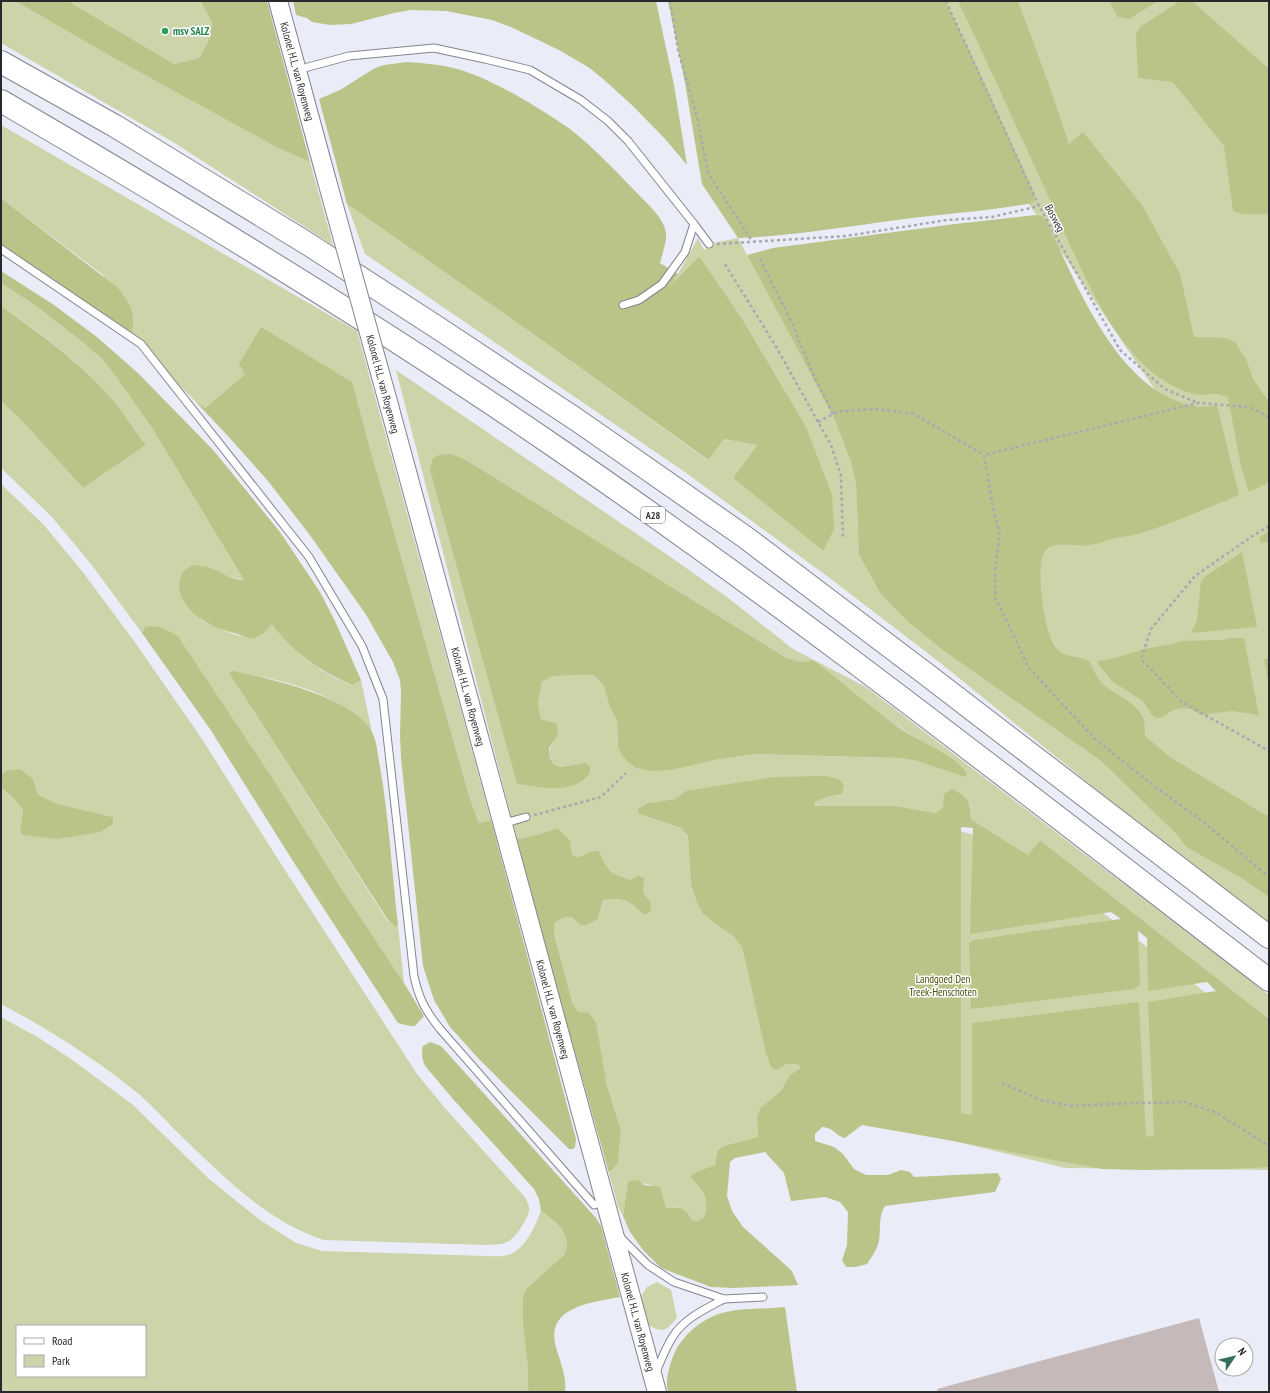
<svg xmlns="http://www.w3.org/2000/svg" width="1270" height="1393" font-family="'PT Sans Narrow',sans-serif">
	<style>
		.green { fill: #cdd4a9; fill-rule: evenodd }
		.forest { fill: #bac488; fill-rule: evenodd }
		.building { fill: #c5b9b9 }
		.lines { fill: none; stroke-linecap: round; stroke-linejoin: round }
		.service-casing { stroke: #82858e; stroke-width: 9 }
		.tertiary-casing { stroke: #82858e; stroke-width: 20 }
		.motorway-casing { stroke: #82858e; stroke-width: 24 }
		.path { stroke: #a7a9b1; stroke-width: 2.5; stroke-dasharray: 3 3; stroke-linecap: butt }
		.service { stroke: #fff; stroke-width: 7 }
		.tertiary { stroke: #fff; stroke-width: 18 }
		.motorway { stroke: #fff; stroke-width: 22 }
		.tertiary-bridge-casing { stroke: #82858e; stroke-width: 20; stroke-linecap: butt }
		.tertiary-bridge { stroke: #fff; stroke-width: 18 }
		.leisure-dot { fill: #2e9e5b; stroke: #fff; stroke-width: 1.5 }
		.labels { text-anchor: middle; stroke-width: 3; stroke-linejoin: round; paint-order: stroke }
		.shield { fill: #fff; stroke: #68696c; stroke-width: 1 }
		.shield-label { font-size: 10px; font-weight: bold; fill: #28292d }
		.leisure-label { font-size: 11px; font-weight: bold; fill: #27864d; stroke: #fff; text-anchor: start }
		.street-label { font-size: 11px; fill: #28292d; stroke: #fff }
		.park-label { font-size: 11px; fill: #49500a; stroke: #fff }
	</style>
	<rect width="100%" height="100%" fill="#eaedf7"/>
	<g class="green">
		<path d="M1,1h14l104,60 159,87 32,14 23,83 -160,-103 -172,-99z"/>
		<path d="M68,1h130l3,1 11,21 -3,17 -10,18 -25,6z"/>
		<path d="M943,1h326v878l-157,-124 -190,-346 250,6 -148,-218z"/>
		<path d="M1,125l356,206 134,489 -12,3 -9,-24 -93,-327 -2,-4 -130,-94 -40,34 -10,-7 -39,-39 -26,-23 -27,-64 -102,-77z"/>
		<path d="M347,204l199,139 161,117 17,-21 33,6 -24,33 90,73 -124,-295 -32,33 11,-15 20,-36 6,12 9,-7 25,-5 96,180 17,44 5,23 3,70 21,38 27,28 34,28 160,112 75,73 10,13 55,31 28,19v26l-172,-133 -154,-125 -112,-86 -149,-109 -317,-216z"/>
		<path d="M1,283l35,23 49,38 17,15 15,19 35,50 92,152 -19,-4 -15,-8 -18,-3 9,55c12,6 44,22 57,16 5,-2 10,-8 14,-13 19,28 48,49 79,62l10,-5 11,52c-27,-34 -74,-48 -115,-56 -9,-2 -19,-2 -28,-3l158,247 8,7 3,-2 6,58 -63,-95 -69,-111 -94,-141 -33,-9 -3,6 -51,-69 -39,-47 -51,-49v-67l20,19 62,68 63,-43c-12,-15 -22,-32 -35,-47 -30,-35 -72,-66 -110,-92z"/>
		<path d="M396,370l276,188 55,39 66,52 73,38 403,308v24l-229,-179 -12,15 -57,-36 -1,-14 -6,-9 -28,17 -40,-7 -6,5 98,28 91,55 190,148v128l-204,-2 -197,-48 -55,-314 2,-4 12,-5 15,-3 -156,-3 -11,8 -27,4 -9,11 42,14 7,8 3,49 5,15 6,13 15,12 16,11 9,11 23,103 11,20 11,-6h11l2,5 -11,7 -8,15 -21,17 -3,9 1,20 -35,9 -6,5 -2,14 -24,13c12,15 19,19 13,39l-6,4 -6,-1 -14,-13 -12,1 -15,-23 -23,-4 -5,35 -5,-9 -9,-34 9,-10 3,-33 -15,-48 -27,-70 -6,-7 -19,-71 1,-13 10,-4h7l8,8h7l11,-6 5,-19c23,-2 24,-1 41,15l7,-12 -20,-23 -16,-5 -8,-7 -8,-17c-12,-2 -18,11 -27,3l-2,-14 -13,-12 -20,7 -20,4zM454,455l12,5 311,192 19,10 10,1 94,65 50,30 -32,3 -19,-3 -144,-4 -41,6 -96,-15 -1,-24 -8,-16 -5,-19 -10,-11 -41,1 -11,6 -4,21 3,16 17,16c-8,12 -12,16 -4,30l6,2 25,-4 -68,20 -87,-312 1,-10z"/>
		<path d="M1,484l43,41 38,46 52,70 66,95 81,128 136,210 27,33 80,89c3,5 6,10 5,15 -2,9 -14,29 -24,32 -5,2 -13,1 -19,2l-162,-5c-61,-20 -107,-70 -152,-113 -10,-11 -21,-22 -32,-32 -43,-35 -90,-65 -139,-91v-217l14,13 8,10 -3,21 81,1 12,-8v-7l-55,-13 -18,-8 -3,-4 -4,-13 -27,-8 -5,4z"/>
		<path d="M1,1017l38,21 32,21 62,46 74,72 28,23 25,20 36,23 26,8 164,5c7,0 16,1 22,-1 18,-6 27,-29 33,-44 15,11 31,22 24,43l-37,33v101l1,4h-528zM17,1326h128v50h-128z"/>
		<path d="M657,1282l14,8 6,28c-11,12 -12,16 -29,7l-8,-27 7,-11z"/>
	</g>
	<g class="forest">
		<path d="M15,1h53l106,63 25,-6 10,-18 3,-17 -11,-21 -3,-1h69l43,161 -32,-14 -159,-87z"/>
		<path d="M293,1h363l18,84 13,80 -21,-25 -33,-34 -31,-28 -14,-11 -29,-17 -48,-23 -19,-7 -46,-9 -35,-1 -17,3 -43,11 -21,1 -18,-3 -5,-4 -11,-3z"/>
		<path d="M668,1h277l25,51 65,143 -2,8c-45,8 -91,11 -136,17 -53,7 -106,16 -159,18l-36,-54 -17,-101z"/>
		<path d="M958,1h60l31,84 20,59 14,-12 59,73 38,69 14,63 31,1 10,4 11,17 7,20 16,23v80l-20,10 -8,-25 -13,-70c-3,-1 -8,-2 -11,-3 -5,-1 -11,1 -15,1 -12,0 -33,-10 -42,-17 -51,-35 -84,-120 -109,-176 -31,-67 -61,-134 -93,-201z"/>
		<path d="M1109,1h49l-29,18 -11,-2z"/>
		<path d="M1180,1h12l77,68v145c-9,0 -30,2 -36,-4l-9,-64 -51,-64 -35,-4 -2,-44 4,-7z"/>
		<path d="M407,62c18,1 37,3 54,8 19,6 38,16 55,25 19,11 37,22 54,34 24,19 45,41 66,63 10,11 28,25 30,41 1,9 -4,21 -6,30l18,11 -9,13 30,-31 43,63 64,108 26,68 2,34 -11,22 -90,-73 24,-33 -33,-6 -16,21 -162,-117 -199,-139 -28,-105 21,-9 35,-22 9,-3z"/>
		<path d="M1,198l117,90c14,18 19,28 12,51 -41,-36 -82,-65 -129,-91z"/>
		<path d="M1035,215l7,1 5,6c30,63 72,174 152,185 5,0 12,-1 18,-2l22,90c-35,14 -69,30 -105,40 -6,1 -12,2 -18,3 -9,2 -17,6 -26,7 -13,2 -30,-4 -42,3 -15,9 -4,74 2,88 1,5 4,10 7,13 9,10 24,6 33,13 3,8 7,16 13,22 12,12 32,16 40,34 2,5 2,13 2,18l25,21 99,60v80l-28,-19 -55,-31 -10,-13 -75,-73 -160,-112 -34,-28 -27,-28 -21,-38 -3,-70 -5,-23 -17,-44 -87,-163 26,-7 182,-24z"/>
		<path d="M1,271l53,34 43,32 42,37 75,77 66,81 40,60 15,29 26,59 -9,5c-32,-14 -60,-33 -80,-61 -4,5 -11,13 -19,14 -4,1 -11,-2 -15,-4 -13,-3 -26,-7 -37,-15 -14,-10 -29,-28 -18,-47 2,-3 7,-5 10,-7 6,1 12,1 18,3 11,5 21,12 33,12l-92,-152 -35,-50 -15,-19 -17,-15 -49,-38 -35,-23z"/>
		<path d="M1,306c38,27 80,57 110,92 13,15 23,32 35,47l-63,43 -62,-68 -20,-19z"/>
		<path d="M261,327l91,55 23,86 2,4 93,327 9,24 12,-3 85,319 -1,8 -2,2h-4l-91,-91 -28,-31 -16,-27 -11,-34 -22,-208 -1,-22 1,-44 -1,-12 -7,-18 -28,-49 -56,-79 -41,-53 -41,-46 -32,-34 10,7 40,-34 -6,-10z"/>
		<path d="M445,454l9,1 12,5 311,192c12,7 22,13 36,8 29,22 56,46 85,67 18,13 58,28 69,47l-2,3 -47,-16 -19,-3 -144,-4 -41,6 -43,10 -20,1 -15,-3 -8,-6 -7,-8 -3,-9 -1,-24 -8,-16 -5,-19 -10,-11 -41,1 -11,6 -4,21 3,16 16,5 1,11 -9,13 1,10 4,7 7,2 24,-4 5,4v6c-18,23 -48,14 -73,11l-87,-313c1,-12 2,-15 15,-17z"/>
		<path d="M1269,531v11l-8,1 -2,-5z"/>
		<path d="M1242,552l15,75 -66,6 6,-13 4,-39 6,-6z"/>
		<path d="M151,626l12,2 15,8 94,141 69,111 63,95 20,33 -9,10h-5l-12,-3 -107,-165 -81,-129 -68,-96 3,-6z"/>
		<path d="M1233,638h11l15,78 -6,-2 -21,-3 -31,4 -10,-6 -9,-1 -9,2 -11,7 -5,1 -5,-3 -9,-14 -31,-20 -14,-17v-3l17,-3 29,-9 29,-5 8,-3 41,-1z"/>
		<path d="M1269,658v27l-5,-26z"/>
		<path d="M233,671c36,7 121,26 139,61 5,10 6,24 8,35 9,51 12,106 18,158l-3,2 -7,-7 -159,-247z"/>
		<path d="M20,769l13,10 4,13 3,4 18,8 55,13v7l-12,8 -45,7 -33,-4 -3,-4 3,-21 -8,-10 -14,-13v-12l5,-4z"/>
		<path d="M826,776l14,4 4,5 -2,9 -15,3 -12,5 -1,4h82l40,7 7,-5 1,-14 8,-5c17,9 18,11 19,30l57,36 12,-15 229,179v148l-45,2 -81,1 -41,-1 -160,-30 -80,-14 -17,13c-11,-3 -10,-10 -23,-11l-7,7v7l19,6 9,7 11,15 12,6h22l13,-5 9,2 4,5 84,-4 3,6 -6,13 -110,14c-7,10 -4,23 -6,35 -2,8 -7,16 -12,23l-11,3h-10l-4,-7 5,-15 1,-33 -8,-10 -15,-5 -34,4 -7,-28 -19,-21 -30,6 -5,4 -3,34 5,15 11,16 49,44 6,14 -65,3 -22,-1 -50,-19 -18,-18 -13,-18 -7,-16 5,-35 10,-1 6,5 16,2 6,21c16,-1 17,-1 26,12l6,1 6,-4c6,-20 -1,-25 -13,-39l1,-4 23,-9 2,-14 6,-5 35,-9 -1,-20 3,-9 21,-17 8,-15 11,-8 -2,-4h-11l-11,6 -5,-3 -6,-17 -23,-103 -9,-11 -16,-11 -15,-12 -6,-13 -5,-15 -3,-49 -7,-8 -42,-14 -1,-5 10,-6 27,-4 11,-8 87,-14zM961,827l12,1 -3,106 141,-22 10,7 -45,6 -102,15 -5,3 2,66 163,-20 6,-4 -2,-54 9,7 1,53 59,-9 9,9 -68,11 6,135 -8,-1 -7,-131 -1,-3 -166,21v92l-11,-2z"/>
		<path d="M557,828l13,12 2,14c9,8 15,-5 27,-3 10,21 9,22 32,29l7,-4 6,2 -1,15 8,10 -1,9 -6,3c-17,-16 -18,-17 -41,-15l-5,19 -11,6h-7l-8,-8h-7l-10,5 -1,12 19,71 6,7 10,1 7,10 10,59 15,48 -3,33 -9,10 -53,-188 -39,-146 20,-4z"/>
		<path d="M430,1042l11,4 155,172 5,8 19,71c-27,5 -76,10 -64,50 4,15 11,29 9,45h-36l-1,-4v-22l-5,-43v-26l5,-10 37,-33c7,-21 -9,-32 -24,-43l-2,-12 -5,-10 -81,-90 -27,-32c-4,-6 -5,-14 -3,-21z"/>
		<path d="M785,1307l12,85h-129c-3,-11 1,-23 4,-33 8,-23 31,-42 54,-47 19,-4 40,-3 59,-5z"/>
	</g>
	<path class="building" d="M1199,1318l20,74h-281l-1,-3z"/>
	<g class="lines">
		<g class="service-casing">
			<g id="service">
				<path d="M297,70l52,-14 85,-8 51,11 45,11 51,30 27,21 20,20 66,83 15,20"/>
				<path d="M1,249l140,95 168,213 53,89 21,53 31,277c5,23 11,34 26,53l154,176 10,-3"/>
				<path d="M623,305l16,-5 23,-16 23,-32 9,-28"/>
				<path d="M502,824l24,-7"/>
				<path d="M619,1236l29,29 26,17 50,17 39,-2"/>
				<path d="M656,1372c5,-11 9,-23 16,-34 11,-19 33,-29 52,-39"/>
			</g>
		</g>
		<g class="tertiary-casing">
			<g id="tertiary">
				<path id="s1" d="M278,1l49,180"/>
				<path id="s2" d="M390,409l267,983"/>
			</g>
		</g>
		<g class="motorway-casing">
			<g id="motorway">
				<path d="M1,62l114,64 193,118 124,80 145,96 168,117 181,137 343,263"/>
				<path d="M1,101c188,109 374,222 553,345 246,168 479,353 715,534"/>
			</g>
		</g>
		<g class="path">
			<path d="M670,1l8,49 20,71 10,52 44,68"/>
			<path d="M946,1l93,205 81,144 45,39 33,14"/>
			<path d="M717,244l129,-8 101,-16 45,-3 47,-11"/>
			<path d="M760,259l32,64 24,58 17,33"/>
			<path d="M725,264l50,81 56,100 10,31 2,62"/>
			<path d="M1269,417l-20,-10 -51,-4 -214,52 9,53 7,27 -5,34v28l34,71 66,71 58,46 48,35 68,57"/>
			<path d="M818,422l15,-8 9,-3 36,-2 36,5 70,41"/>
			<path d="M1269,526l-18,11 -56,39 -44,53 -10,30 41,43 87,49"/>
			<path d="M534,815l67,-18 25,-24"/>
			<path d="M1002,1083l39,17 30,6 37,-2 77,-2 32,11 52,33"/>
		</g>
		<use href="#service" class="service"/>
		<use href="#tertiary" class="tertiary"/>
		<use href="#motorway" class="motorway"/>
		<g class="tertiary-bridge-casing">
			<path id="tertiary-bridge" d="M327,181l63,228"/>
		</g>
		<use href="#tertiary-bridge" class="tertiary-bridge"/>
	</g>
	<circle class="leisure-dot" cx="165" cy="31" r="4"/>
	<g class="labels">
		<rect class="shield" x="641" y="507" width="24" height="16" rx="3"/>
		<g class="shield-label">
			<text x="653" y="519">A28</text>
		</g>
		<g class="leisure-label">
			<text x="173" y="35">msv SALZ</text>
		</g>
		<g class="street-label">
			<text dy="4" stroke="none"><textPath href="#s1" startOffset="73">Kolonel H.L. van Royenweg</textPath></text>
			<text transform="translate(1055 218) rotate(62)" y="4">Bosweg</text>
			<text transform="translate(383 384) rotate(75)" y="4">Kolonel H.L. van Royenweg</text>
			<text dy="4" stroke="none"><textPath href="#s2" startOffset="298">Kolonel H.L. van Royenweg</textPath></text>
			<text dy="4" stroke="none"><textPath href="#s2" startOffset="622">Kolonel H.L. van Royenweg</textPath></text>
			<text dy="4" stroke="none"><textPath href="#s2" startOffset="946">Kolonel H.L. van Royenweg</textPath></text>
		</g>
		<g class="park-label">
			<text x="943" y="983">Landgoed Den<tspan x="943" dy="13">Treek-Henschoten</tspan></text>
		</g>
	</g>
	<rect width="1270" height="1393" fill="none" stroke="#28292d" stroke-width="4"/>
	<rect x="16" y="1325" width="130" height="52" fill="#ffffff" stroke="#a9a9ab"/>
	<rect x="24" y="1338" width="20" height="6" fill="#ffffff" stroke="#a9a9ab"/>
	<text x="52" y="1345" font-size="12" fill="#28292d">Road</text>
	<rect x="24" y="1355" width="20" height="12" fill="#cdd4a9" stroke="#a9a9ab"/>
	<text x="52" y="1365" font-size="12" fill="#28292d">Park</text>
	<g transform="translate(1234 1357) rotate(55)"><circle r="19" fill="#ffffff" stroke="#a9a9ab"/>
	<path d="M0-3L7 15L0 10L-7 15Z" fill="#35705a"/>
	<text y="-6" font-size="11" font-weight="bold" text-anchor="middle" fill="#28292d">N</text>
	</g>
</svg>
